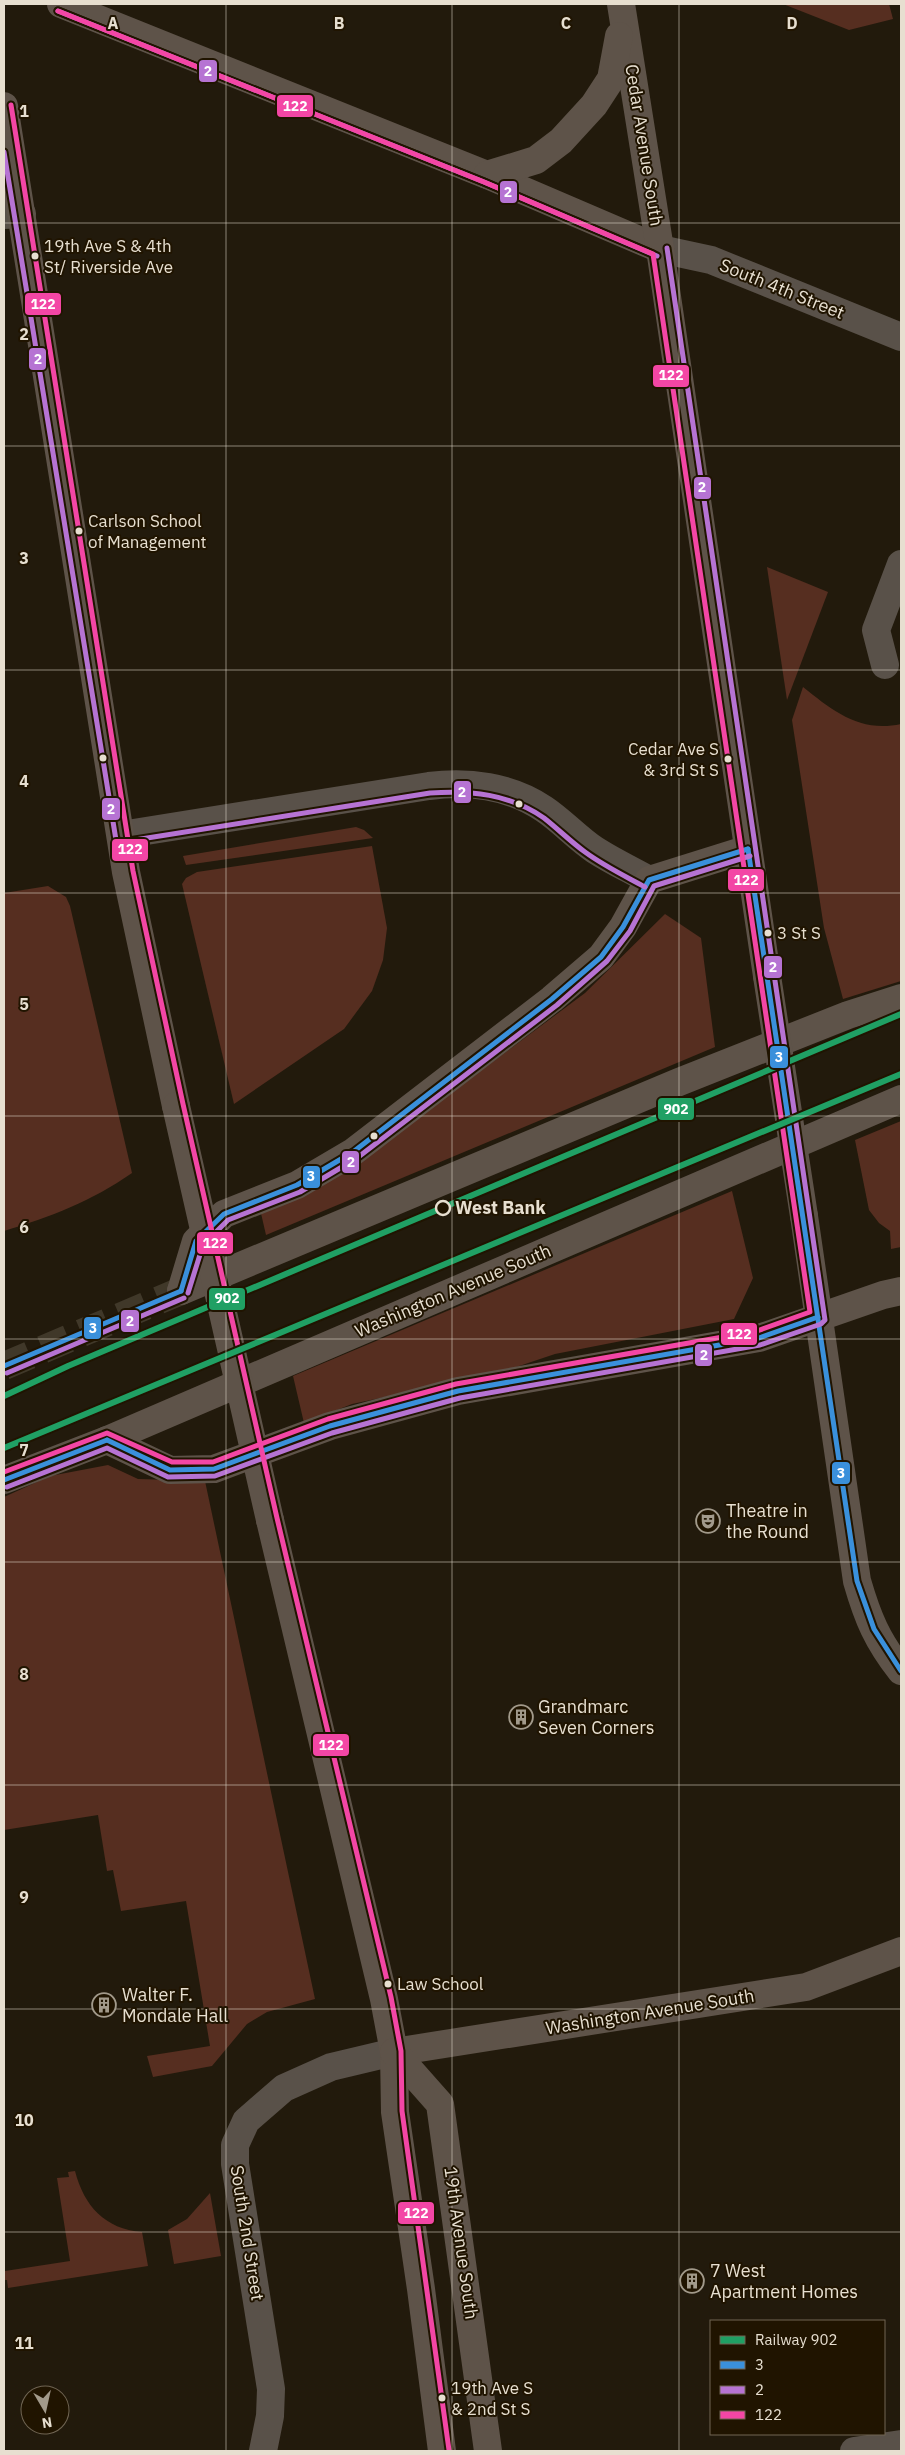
<svg xmlns="http://www.w3.org/2000/svg" width="905" height="2455" font-family="'IBM Plex Sans',sans-serif">
	<style>
		.green { fill: #562e20 }
		.lines { fill: none; stroke-linecap: round; stroke-linejoin: round }
		.secondary-tunnel { stroke: #403829; stroke-width: 28; stroke-dasharray: 28 14; stroke-linecap: butt }
		.street { stroke: #595149; stroke-width: 28 }
		.secondary { stroke: #5e5349; stroke-width: 28 }
		.secondary-bridge { stroke: #5e5349; stroke-width: 28 }
		.bus-1-casing { stroke: #201400; stroke-width: 9 }
		.bus-2-casing { stroke: #201400; stroke-width: 9 }
		.bus-3-casing { stroke: #201400; stroke-width: 9 }
		.bus-1 { stroke: #3a90db; stroke-width: 5 }
		.bus-2 { stroke: #b673d3; stroke-width: 5 }
		.bus-3 { stroke: #f346a5; stroke-width: 5 }
		.rail-1-casing { stroke: #201400; stroke-width: 10 }
		.rail-1 { stroke: #20a064; stroke-width: 6 }
		.grid { fill: none; stroke: #e7dfd0; stroke-width: 1; stroke-opacity: 0.55 }
		.bus-dot { fill: #e7dfd0; stroke: #201400; stroke-width: 2 }
		.stop-dot { fill: #201400; stroke: #e7dfd0; stroke-width: 2.5 }
		.labels { text-anchor: middle; stroke-width: 4; stroke-linejoin: round; paint-order: stroke }
		.bus-label { font-size: 17px; fill: #e7dfd0; stroke: #201400; text-anchor: start }
		.street-label { font-size: 18px; fill: #e7dfd0; stroke: #201400 }
		.stop-label { font-size: 18px; font-weight: bold; fill: #e7dfd0; stroke: #201400; text-anchor: start }
		.poi-label { font-size: 18px; fill: #e7dfd0; stroke: #201400; text-anchor: start }
		.grid-label { font-size: 16px; text-anchor: middle; font-weight: bold; fill: #e7dfd0; stroke: #201400; stroke-width: 4; stroke-linejoin: round; paint-order: stroke }
		.line-badge { stroke: #201400; stroke-width: 2 }
		.badge-label { font-size: 14px; text-anchor: middle; font-weight: bold; fill: #fff }
	</style>
	<rect width="100%" height="100%" fill="#221a0c"/>
	<g class="green">
		<path d="M783,4h106l4,15 -44,11z"/>
		<path d="M767,567l61,25 -41,108z"/>
		<path d="M803,687c30,24 57,46 98,37v257l-58,18 -19,-71 -32,-208z"/>
		<path d="M356,827l8,3 9,8 -187,27 -3,-9z"/>
		<path d="M372,846l15,82 -4,32 -11,31 -28,38 -110,75 -52,-220 4,-6 11,-6z"/>
		<path d="M48,886l18,11 4,9 62,267c-40,28 -82,44 -128,58v-338z"/>
		<path d="M665,914l36,24 14,109 -449,188 -6,-26 100,-48 225,-168z"/>
		<path d="M901,1121v126l-10,2 -1,-18 -11,-8 -10,-13 -14,-70z"/>
		<path d="M732,1191l21,87 -19,41 -179,35 -57,19 -146,31 -48,19 -11,-47z"/>
		<path d="M108,1465l30,14 67,2 110,518 -48,13 -20,12 -35,42 -59,11 -6,-21 63,-10 -24,-145 -65,10 -8,-41 -6,1 -9,-56 -94,15v-333l46,-21z"/>
		<path d="M75,2171c9,35 30,58 67,61l6,34 -140,22 -1,-8h-3v-18l1,9 65,-10 -13,-83 12,-1 -1,-5z"/>
		<path d="M210,2193l11,63 -47,8 -6,-34 19,-11z"/>
	</g>
	<g class="lines">
		<path class="secondary-tunnel" d="M4,1366l177,-75"/>
		<g class="street">
			<path d="M4,215l18,-1"/>
			<path d="M660,249l51,11 190,77"/>
			<path d="M885,665l-9,-35 25,-66"/>
			<path d="M121,835l308,-49c39,-5 81,0 115,23 18,12 33,29 51,41 17,11 36,20 54,30"/>
			<path d="M263,2451l7,-35 1,-27 -36,-225v-19l11,-24 38,-33 47,-21 63,-15"/>
			<path d="M854,2451l47,-7"/>
		</g>
		<g class="secondary">
			<path d="M61,4l426,171 173,74"/>
			<path d="M621,4l39,245 107,727"/>
			<path d="M4,106l122,766 50,234"/>
			<path d="M487,175l49,-15 25,-19 33,-36 17,-26 8,-43"/>
			<path d="M804,1216l53,365c11,38 20,59 44,90"/>
			<path d="M181,1291l498,-209 169,-67 53,-17"/>
			<path d="M181,1291l15,-50 28,-27 73,-29 56,-33 199,-153 49,-42 22,-30 26,-47 99,-31"/>
			<path d="M107,1440l63,30 44,-1 116,-43 128,-35 301,-53 124,-43 18,-4"/>
			<path d="M4,1480l103,-40 794,-341"/>
			<path d="M270,1520l114,479 10,53 1,60 26,177 21,162"/>
			<path d="M394,2052l412,-65 95,-36"/>
			<path d="M394,2052l46,52 48,347"/>
		</g>
		<g class="secondary-bridge">
			<path d="M767,976l37,240"/>
			<path d="M176,1106l94,414"/>
		</g>
		<g class="bus-1-casing">
			<g id="bus-1">
				<path d="M748,849l109,732 17,48 27,42"/>
				<path d="M181,1291l15,-50 28,-27 73,-29 56,-33 199,-153 49,-42 22,-30 26,-47 99,-31"/>
				<path d="M4,1366l177,-75"/>
				<path d="M107,1440l63,30 44,-1 116,-43 128,-35 301,-53 59,-21"/>
				<path d="M4,1480l103,-40"/>
			</g>
		</g>
		<g class="bus-2-casing">
			<g id="bus-2">
				<path d="M58,11l426,171 173,74"/>
				<path d="M4,152l112,688 6,2 308,-49c40,-3 80,1 114,25 14,11 27,24 41,34 19,14 40,24 60,35"/>
				<path d="M188,1293l15,-48 25,-25 72,-28 57,-34 200,-153 50,-44 23,-30 24,-45 96,-30"/>
				<path d="M7,1373l177,-75"/>
				<path d="M7,1487l100,-39 61,29 47,-1 117,-43 128,-35 300,-53 61,-21 4,-4 -158,-1072"/>
			</g>
		</g>
		<g class="bus-3-casing">
			<g id="bus-3">
				<path d="M11,105l122,766 50,233 94,414 114,479 10,54 1,60 47,339"/>
				<path d="M4,1472l103,-39 65,29h41l115,-43 128,-35 301,-53 53,-19 -157,-1058 -169,-72 -426,-171"/>
			</g>
		</g>
		<use href="#bus-1" class="bus-1"/>
		<use href="#bus-2" class="bus-2"/>
		<use href="#bus-3" class="bus-3"/>
		<g class="rail-1-casing">
			<g id="rail-1">
				<path d="M4,1396l64,-30 833,-352"/>
				<path d="M4,1448l897,-374"/>
			</g>
		</g>
		<use href="#rail-1" class="rail-1"/>
	</g>
	<path class="grid" d="M226,4v2447M452,4v2447M679,4v2447M4,223h897M4,446h897M4,670h897M4,893h897M4,1116h897M4,1339h897M4,1562h897M4,1785h897M4,2009h897M4,2232h897"/>
	<defs>
		<g id="theatre-ring" transform="scale(1.25)"><circle r="9.5" fill="#201400" stroke="#a29a8b" stroke-width="1.5"/><path d="M-5-5.5Q0-4 5-5.5V0Q5 5 0 6Q-5 5-5 0ZM-3.3-2.5H-1v1.5H-3.3ZM1-2.5H3.3v1.5H1ZM-2.8 1Q0 5.5 2.8 1Z" fill="#a29a8b"/></g>
		<g id="building-ring" transform="scale(1.25)"><circle r="9.5" fill="#201400" stroke="#a29a8b" stroke-width="1.5"/><path d="M-4-6H4V6H1V3H-1V6H-4ZM-2.5-4.3h1.7v1.8h-1.7ZM.8-4.3h1.7v1.8H.8ZM-2.5-1h1.7V.8h-1.7ZM.8-1h1.7V.8H.8Z" fill="#a29a8b"/></g>
	</defs>
	<g fill-rule="evenodd">
		<use href="#theatre-ring" x="708" y="1521"/>
		<use href="#building-ring" x="521" y="1717"/>
		<use href="#building-ring" x="104" y="2005"/>
		<use href="#building-ring" x="692" y="2281"/>
	</g>
	<g class="bus-dot">
		<circle cx="35" cy="256" r="4.5"/>
		<circle cx="79" cy="531" r="4.5"/>
		<circle cx="103" cy="758" r="4.5"/>
		<circle cx="728" cy="759" r="4.5"/>
		<circle cx="519" cy="804" r="4.5"/>
		<circle cx="768" cy="933" r="4.5"/>
		<circle cx="374" cy="1136" r="4.5"/>
		<circle cx="388" cy="1984" r="4.5"/>
		<circle cx="442" cy="2398" r="4.5"/>
	</g>
	<circle class="stop-dot" cx="443" cy="1208" r="7"/>
	<g class="labels">
		<g class="bus-label">
			<text x="44" y="252">19th Ave S &amp; 4th<tspan x="44" dy="21">St/ Riverside Ave</tspan></text>
			<text x="88" y="527">Carlson School<tspan x="88" dy="21">of Management</tspan></text>
			<text x="719" y="755" text-anchor="end">Cedar Ave S<tspan x="719" dy="21">&amp; 3rd St S</tspan></text>
			<text x="777" y="939">3 St S</text>
			<text x="397" y="1990">Law School</text>
			<text x="451" y="2394">19th Ave S<tspan x="451" dy="21">&amp; 2nd St S</tspan></text>
		</g>
		<g class="street-label">
			<text transform="translate(644 145) rotate(81)" y="6">Cedar Avenue South</text>
			<text transform="translate(782 289) rotate(22)" y="6">South 4th Street</text>
			<text transform="translate(453 1291) rotate(-23)" y="6">Washington Avenue South</text>
			<text transform="translate(650 2012) rotate(-9)" y="6">Washington Avenue South</text>
			<text transform="translate(247 2233) rotate(81)" y="6">South 2nd Street</text>
			<text transform="translate(461 2243) rotate(82)" y="6">19th Avenue South</text>
		</g>
		<g class="stop-label">
			<text x="455" y="1214">West Bank</text>
		</g>
		<g class="poi-label">
			<text x="726" y="1517">Theatre in<tspan x="726" dy="21">the Round</tspan></text>
			<text x="538" y="1713">Grandmarc<tspan x="538" dy="21">Seven Corners</tspan></text>
			<text x="122" y="2001">Walter F.<tspan x="122" dy="21">Mondale Hall</tspan></text>
			<text x="710" y="2277">7 West<tspan x="710" dy="21">Apartment Homes</tspan></text>
		</g>
	</g>
	<g class="grid-label">
		<text x="113" y="29">A</text>
		<text x="339" y="29">B</text>
		<text x="566" y="29">C</text>
		<text x="792" y="29">D</text>
		<text x="24" y="117">1</text>
		<text x="24" y="340">2</text>
		<text x="24" y="564">3</text>
		<text x="24" y="787">4</text>
		<text x="24" y="1010">5</text>
		<text x="24" y="1233">6</text>
		<text x="24" y="1456">7</text>
		<text x="24" y="1680">8</text>
		<text x="24" y="1903">9</text>
		<text x="24" y="2126">10</text>
		<text x="24" y="2349">11</text>
	</g>
	<g class="line-badge">
		<rect x="198" y="59" width="20" height="24" rx="5" fill="#b673d3"/>
		<rect x="276" y="94" width="38" height="24" rx="5" fill="#f346a5"/>
		<rect x="499" y="180" width="19" height="24" rx="5" fill="#b673d3"/>
		<rect x="24" y="292" width="38" height="24" rx="5" fill="#f346a5"/>
		<rect x="28" y="347" width="19" height="24" rx="5" fill="#b673d3"/>
		<rect x="652" y="364" width="38" height="24" rx="5" fill="#f346a5"/>
		<rect x="693" y="476" width="19" height="24" rx="5" fill="#b673d3"/>
		<rect x="453" y="780" width="19" height="24" rx="5" fill="#b673d3"/>
		<rect x="101" y="797" width="20" height="24" rx="5" fill="#b673d3"/>
		<rect x="111" y="838" width="38" height="24" rx="5" fill="#f346a5"/>
		<rect x="727" y="868" width="38" height="24" rx="5" fill="#f346a5"/>
		<rect x="763" y="955" width="20" height="24" rx="5" fill="#b673d3"/>
		<rect x="769" y="1045" width="20" height="24" rx="5" fill="#3a90db"/>
		<rect x="657" y="1097" width="38" height="24" rx="5" fill="#20a064"/>
		<rect x="341" y="1150" width="19" height="24" rx="5" fill="#b673d3"/>
		<rect x="302" y="1165" width="19" height="24" rx="5" fill="#3a90db"/>
		<rect x="196" y="1231" width="38" height="24" rx="5" fill="#f346a5"/>
		<rect x="208" y="1287" width="38" height="24" rx="5" fill="#20a064"/>
		<rect x="120" y="1309" width="20" height="24" rx="5" fill="#b673d3"/>
		<rect x="83" y="1316" width="19" height="24" rx="5" fill="#3a90db"/>
		<rect x="720" y="1322" width="38" height="24" rx="5" fill="#f346a5"/>
		<rect x="694" y="1343" width="19" height="24" rx="5" fill="#b673d3"/>
		<rect x="831" y="1461" width="20" height="24" rx="5" fill="#3a90db"/>
		<rect x="312" y="1733" width="38" height="24" rx="5" fill="#f346a5"/>
		<rect x="397" y="2201" width="38" height="24" rx="5" fill="#f346a5"/>
	</g>
	<g class="badge-label">
		<text x="208" y="76">2</text>
		<text x="295" y="111">122</text>
		<text x="508" y="197">2</text>
		<text x="43" y="309">122</text>
		<text x="38" y="364">2</text>
		<text x="671" y="380">122</text>
		<text x="702" y="492">2</text>
		<text x="462" y="797">2</text>
		<text x="111" y="814">2</text>
		<text x="130" y="854">122</text>
		<text x="746" y="885">122</text>
		<text x="773" y="972">2</text>
		<text x="779" y="1062">3</text>
		<text x="676" y="1114">902</text>
		<text x="351" y="1167">2</text>
		<text x="311" y="1181">3</text>
		<text x="215" y="1248">122</text>
		<text x="227" y="1303">902</text>
		<text x="130" y="1326">2</text>
		<text x="93" y="1333">3</text>
		<text x="739" y="1339">122</text>
		<text x="704" y="1360">2</text>
		<text x="841" y="1478">3</text>
		<text x="331" y="1750">122</text>
		<text x="416" y="2218">122</text>
	</g>
	<rect width="905" height="2455" fill="none" stroke="#e7dfd0" stroke-width="10"/>
	<rect x="710" y="2320" width="175" height="115" fill="#201400" stroke="#706553"/>
	<rect x="720" y="2336" width="25" height="8" fill="#20a064" stroke="#706553"/>
	<text x="755" y="2345" font-size="15" fill="#e7dfd0">Railway 902</text>
	<rect x="720" y="2361" width="25" height="8" fill="#3a90db" stroke="#706553"/>
	<text x="755" y="2370" font-size="15" fill="#e7dfd0">3</text>
	<rect x="720" y="2386" width="25" height="8" fill="#b673d3" stroke="#706553"/>
	<text x="755" y="2395" font-size="15" fill="#e7dfd0">2</text>
	<rect x="720" y="2411" width="25" height="8" fill="#f346a5" stroke="#706553"/>
	<text x="755" y="2420" font-size="15" fill="#e7dfd0">122</text>
	<g transform="translate(45 2410) rotate(171)"><circle r="24" fill="#201400" stroke="#706553"/>
	<path d="M0-4L9 19L0 12L-9 19Z" fill="#a29a8b"/>
	<text y="-8" font-size="14" font-weight="bold" text-anchor="middle" fill="#e7dfd0">N</text>
	</g>
</svg>
